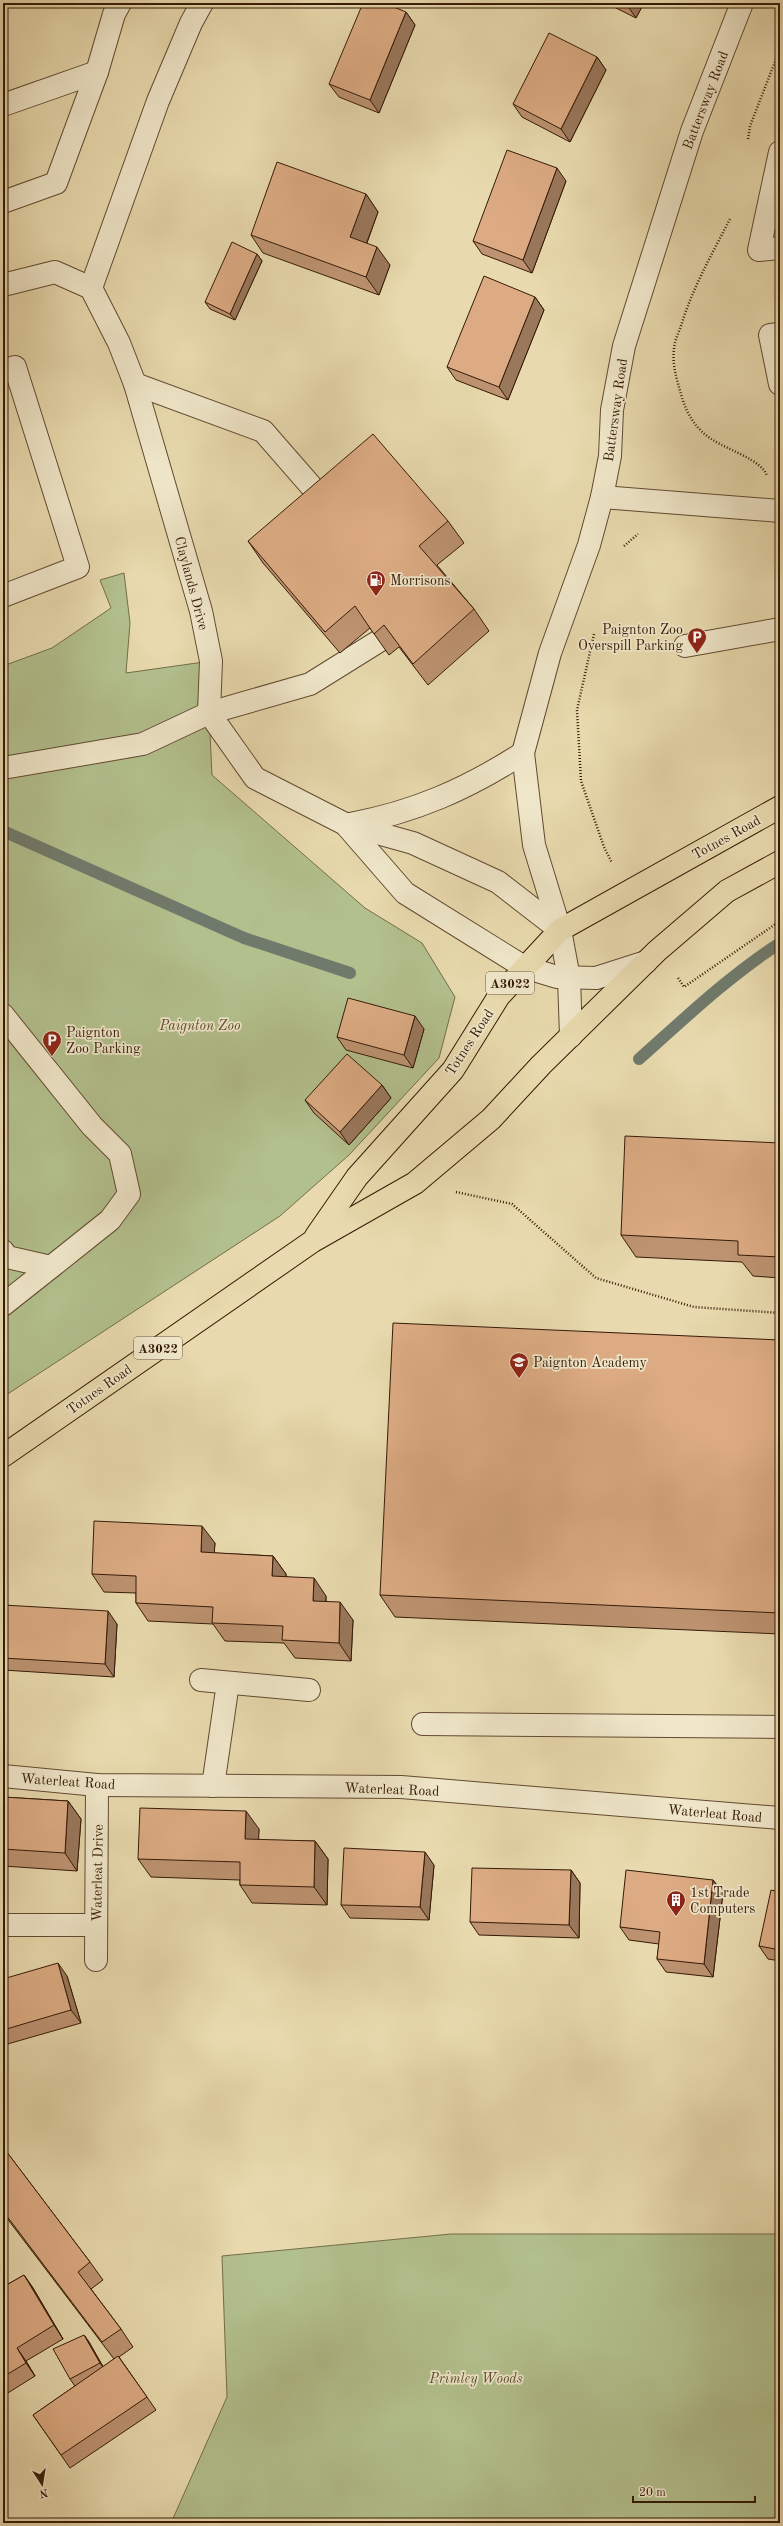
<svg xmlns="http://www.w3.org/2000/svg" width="783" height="2526" font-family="'Old Standard TT',serif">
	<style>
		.green { fill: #b2c08d; stroke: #746d4a }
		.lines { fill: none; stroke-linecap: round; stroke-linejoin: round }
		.stream { stroke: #707a6c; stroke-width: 12 }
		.minor-casing { stroke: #624a31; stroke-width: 24 }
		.major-casing { stroke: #351a07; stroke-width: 24 }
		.path { stroke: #351a07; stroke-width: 2.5; stroke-dasharray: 1 2; stroke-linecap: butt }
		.minor { stroke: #f0e7ca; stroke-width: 22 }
		.major { stroke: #e8daae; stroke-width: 22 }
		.wall { fill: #bd9371; stroke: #351a07 }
		.shaded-wall { fill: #9a785c; stroke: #351a07 }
		.building { fill: #dcab83; stroke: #351a07 }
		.labels { text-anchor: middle; stroke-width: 3.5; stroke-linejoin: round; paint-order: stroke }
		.shield { fill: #f0e7ca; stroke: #6d5842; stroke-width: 1 }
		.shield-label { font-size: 13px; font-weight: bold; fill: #351a07 }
		.street-label { font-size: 14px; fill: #351a07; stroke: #f0e7ca }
		.poi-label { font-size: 14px; fill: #351a07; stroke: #f0e7ca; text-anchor: start }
		.park-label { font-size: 14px; font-style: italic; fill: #5a4c2f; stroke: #f0e7ca }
	</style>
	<rect width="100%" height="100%" fill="#e8daae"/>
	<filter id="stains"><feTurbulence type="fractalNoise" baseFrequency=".005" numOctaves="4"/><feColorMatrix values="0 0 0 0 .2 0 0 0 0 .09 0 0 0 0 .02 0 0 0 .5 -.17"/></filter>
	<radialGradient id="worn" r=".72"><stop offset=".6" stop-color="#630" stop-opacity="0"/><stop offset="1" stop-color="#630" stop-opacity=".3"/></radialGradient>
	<g class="green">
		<path d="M124,573l6,50 -4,50 85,-12 -2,52 3,62 153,133 57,35 33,54 -16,61 -90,97 -69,61 -277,181v-731l49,-18 59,-40 -11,-28z"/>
		<path d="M451,2234h329v289h-609l56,-126 -5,-141z"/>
	</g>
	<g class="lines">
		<g class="stream">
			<path d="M3,831l241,107 106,35"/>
			<path d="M639,1059c45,-40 90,-83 141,-116"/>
		</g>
		<g class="minor-casing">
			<g id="minor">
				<path d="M3,105l94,-33"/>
				<path d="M780,152l-21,98 21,-2"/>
				<path d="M3,202l53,-19 41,-111 17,-58 6,-11"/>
				<path d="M3,285l52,-13 36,16"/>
				<path d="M91,288l28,55 16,41 66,227 10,50 -2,52 46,65 90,46 68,19 85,39 62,48"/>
				<path d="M91,288l67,-187 33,-78 11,-20"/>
				<path d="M780,334l-10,1 10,49"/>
				<path d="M3,371l12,-4 63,200 -75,29"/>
				<path d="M135,384l128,47 68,78"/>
				<path d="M602,497l178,14"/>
				<path d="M685,646l95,-17"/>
				<path d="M3,768l140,-24 66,-31 101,-29 69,-43 23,-18"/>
				<path d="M345,824l60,69 119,74 33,10 39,1 50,-16"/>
				<path d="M350,824c65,-12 117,-35 173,-71"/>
				<path d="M3,1015l89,111 28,28 9,40 -19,26 -59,47 -44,-10 -4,-6"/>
				<path d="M571,1036l-2,-58 -9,-48 -26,-85 -11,-92 27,-100 39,-108 13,-48 8,-41 2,-46 12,-64 68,-215 50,-128"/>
				<path d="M3,1305l48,-38"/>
				<path d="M201,1680l108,10"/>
				<path d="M423,1724l357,3"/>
				<path d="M3,1776l94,9 304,2 379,31"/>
				<path d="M213,1786l15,-103"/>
				<path d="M3,1925h93"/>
				<path d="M96,1960l1,-175"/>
			</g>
		</g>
		<g class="major-casing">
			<g id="major">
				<path d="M316,1236l41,-59 96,-107 46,-74 61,-66 220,-123"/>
				<path d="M3,1456l310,-215 102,-58 76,-64 50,-54 116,-114 70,-60 53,-29"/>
			</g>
		</g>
		<g class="path">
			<path d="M748,139l2,-13 30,-77"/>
			<path d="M730,219c-18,35 -38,70 -49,107 -3,8 -7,16 -7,24 -2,15 3,30 7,44 5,19 15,36 32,46 15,10 49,20 54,36"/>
			<path d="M624,546l14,-12"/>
			<path d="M594,634l-17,76 4,71 23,66 8,16"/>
			<path d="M678,978l6,9 96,-66"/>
			<path d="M456,1192l56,12 84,74 98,29 86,6"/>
		</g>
		<use href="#minor" class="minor"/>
		<use href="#major" class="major"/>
	</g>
	<g class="wall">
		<path d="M606,3h38l-8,15z"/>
		<path d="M406,12l9,13 -36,88 -40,-16 -10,-13z"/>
		<path d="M597,57l9,13 -36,72 -48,-25 -9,-13z"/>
		<path d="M566,181l-34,92 -50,-19 -9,-13z"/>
		<path d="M366,194l12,18 -11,31 23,22 -11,30 -116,-42 -12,-18z"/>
		<path d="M257,254l5,7 -27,59 -25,-11 -5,-7z"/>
		<path d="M535,297l9,13 -36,90 -52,-20 -9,-13z"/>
		<path d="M448,521l16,22 -27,22 37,44 15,22 -61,54 -29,-38 -10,8 -19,-27 -30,25 -77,-90 -15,-22z"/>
		<path d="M424,1029l-11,39 -67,-18 -9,-13z"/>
		<path d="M382,1085l9,13 -42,47 -35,-32 -9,-13z"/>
		<path d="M780,1143v135l-27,-2 -11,-14 -106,-5 -15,-22z"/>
		<path d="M780,1340v294l-385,-17 -15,-22z"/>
		<path d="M215,1543l-1,10 59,3 13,18v2l40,20v5l27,19 -2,41 -56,-3 -11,-15 -59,-2 -12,-17 -65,-3 -12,-18v-10l-32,-1 -12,-18z"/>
		<path d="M3,1605l114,19 -3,53 -111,-7z"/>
		<path d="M3,1797l65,4 13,18 -4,52 -74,-5z"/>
		<path d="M259,1829l-1,11 57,1 13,18 -1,46 -75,-2 -12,-18v-5l-89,-3 -13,-18z"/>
		<path d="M434,1865l-5,55 -79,-2 -9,-13z"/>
		<path d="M571,1870l9,13 -1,55 -100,-3 -9,-13z"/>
		<path d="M713,1880l10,13 -10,84 -47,-5 -9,-13 2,-15 -30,-4 -9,-13z"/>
		<path d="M780,1892v69l-12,-2 -9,-13z"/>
		<path d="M67,1976l14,47 -77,22 -1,-2v-64z"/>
		<path d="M3,2147l87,115 13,18 -12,9 30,40 12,18 -14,10 37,53 -86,58 -37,-53 42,-29 -5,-7 14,-44 5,7 14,25 11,-8 -111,-146z"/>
		<path d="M24,2275l9,13 30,51 -37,22 9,15 -32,20v-109z"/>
		<path d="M3,2514l5,9h-5z"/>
	</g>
	<g class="shaded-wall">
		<path d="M628,3h16l-8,15 -9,-13z"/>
		<path d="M406,12l9,13 -36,88 -9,-13z"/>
		<path d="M597,57l9,13 -36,72 -9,-13z"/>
		<path d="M557,168l9,13 -34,92 -9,-13z"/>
		<path d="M366,194l12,18 -16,43 -12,-18z"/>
		<path d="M377,247l13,18 -11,30 -13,-18z"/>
		<path d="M257,254l5,7 -27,59 -5,-6z"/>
		<path d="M535,297l9,13 -36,90 -9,-13z"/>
		<path d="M415,1016l9,13 -11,39 -9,-13z"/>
		<path d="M382,1085l9,13 -42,47 -9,-13z"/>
		<path d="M202,1526l13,17 -2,27 -12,-18z"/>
		<path d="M273,1556l13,18 -1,20 -13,-18z"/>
		<path d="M314,1578l12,18 -1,23 -12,-18z"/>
		<path d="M340,1602l13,18 -2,41 -12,-18z"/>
		<path d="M108,1611l9,13 -3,53 -9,-13z"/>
		<path d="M68,1801l13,18 -4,52 -12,-18z"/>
		<path d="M246,1811l13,18 -1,28 -13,-18z"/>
		<path d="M315,1841l13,18 -1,46 -13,-18z"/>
		<path d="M425,1852l9,13 -5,55 -9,-13z"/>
		<path d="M571,1870l9,13 -1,55 -10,-13z"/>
		<path d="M713,1880l10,13 -10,84 -9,-13z"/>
		<path d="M58,1963l9,13 14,47 -10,-13z"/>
		<path d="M24,2275l9,13 30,51 -9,-14z"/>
		<path d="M84,2335l5,7 16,28 -5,-7z"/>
		<path d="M17,2348l9,13 9,15 -9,-13z"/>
	</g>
	<g class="building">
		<path d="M363,3h21l22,9 -36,88 -41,-16z"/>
		<path d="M622,3h6l-1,2z"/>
		<path d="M549,33l48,24 -36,72 -48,-25z"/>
		<path d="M507,150l50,18 -34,92 -50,-19z"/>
		<path d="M277,162l89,32 -16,43 27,10 -11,30 -115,-42z"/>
		<path d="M232,242l25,12 -27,60 -25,-12z"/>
		<path d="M484,276l51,21 -36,90 -52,-20z"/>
		<path d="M373,434l75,87 -29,25 55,63 -61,55 -29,-39 -10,9 -19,-28 -30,26 -77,-91z"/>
		<path d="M348,998l67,18 -11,39 -67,-18z"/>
		<path d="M347,1054l35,31 -42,47 -35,-32z"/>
		<path d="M625,1136l155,7v114l-42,-2v-14l-117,-6z"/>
		<path d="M393,1323l387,17v273l-400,-18z"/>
		<path d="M94,1521l108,5 -1,26 72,4 -1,20 42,2 -1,23 27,1 -1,41 -57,-3 1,-14 -71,-3 1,-16 -77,-4v-27l-44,-2z"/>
		<path d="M3,1605l105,6 -3,53 -102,-6z"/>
		<path d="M3,1797l65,4 -3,52 -62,-4z"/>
		<path d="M140,1808l106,3 -1,28 70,2 -1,46 -74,-2v-23l-102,-3z"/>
		<path d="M344,1848l81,4 -5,55 -79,-2z"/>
		<path d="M472,1868l99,2 -2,55 -99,-3z"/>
		<path d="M626,1870l87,10 -9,84 -47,-5 3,-27 -40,-5z"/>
		<path d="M771,1890l9,2v58l-21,-4z"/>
		<path d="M58,1963l13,47 -68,20v-51z"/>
		<path d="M3,2147l87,115 -12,10 43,57 -19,13 -99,-131z"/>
		<path d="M24,2275l30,50 -37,23 9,15 -23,14v-90z"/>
		<path d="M84,2335l16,28 -30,16 -17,-30z"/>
		<path d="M118,2356l29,41 -86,58 -28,-40z"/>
	</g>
	<defs>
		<g id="fuel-pin" transform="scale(1)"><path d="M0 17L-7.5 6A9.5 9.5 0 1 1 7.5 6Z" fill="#8f2418" stroke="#f0e7ca"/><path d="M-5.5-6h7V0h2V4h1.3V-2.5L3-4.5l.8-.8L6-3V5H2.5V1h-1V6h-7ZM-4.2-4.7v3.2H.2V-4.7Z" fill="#fff"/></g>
		<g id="parking-pin" transform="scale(1)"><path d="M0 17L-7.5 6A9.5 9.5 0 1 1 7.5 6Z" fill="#8f2418" stroke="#f0e7ca"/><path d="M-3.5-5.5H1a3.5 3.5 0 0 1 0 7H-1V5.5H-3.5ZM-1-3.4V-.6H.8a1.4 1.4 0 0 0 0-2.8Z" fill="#fff"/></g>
		<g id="school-pin" transform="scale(1)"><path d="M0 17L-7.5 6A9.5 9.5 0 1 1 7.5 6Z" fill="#8f2418" stroke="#f0e7ca"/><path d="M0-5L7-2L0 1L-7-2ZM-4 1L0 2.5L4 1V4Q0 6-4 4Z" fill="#fff"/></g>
		<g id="building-pin" transform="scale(1)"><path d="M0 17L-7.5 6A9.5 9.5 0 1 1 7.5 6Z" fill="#8f2418" stroke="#f0e7ca"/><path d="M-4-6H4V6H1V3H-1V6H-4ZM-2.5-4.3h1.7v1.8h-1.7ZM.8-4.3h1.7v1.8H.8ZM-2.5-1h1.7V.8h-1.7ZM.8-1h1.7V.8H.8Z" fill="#fff"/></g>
	</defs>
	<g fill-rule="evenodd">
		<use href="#fuel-pin" x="376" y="580"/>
		<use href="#parking-pin" x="697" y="637"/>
		<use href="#parking-pin" x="52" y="1040"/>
		<use href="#school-pin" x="519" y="1362"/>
		<use href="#building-pin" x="676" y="1900"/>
	</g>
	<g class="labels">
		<g class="shield">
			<rect x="486" y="972" width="48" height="22" rx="3"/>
			<rect x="134" y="1337" width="48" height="22" rx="3"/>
		</g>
		<g class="shield-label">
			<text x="510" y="988">A3022</text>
			<text x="158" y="1353">A3022</text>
		</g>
		<g class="street-label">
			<text transform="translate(705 100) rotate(-69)" y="5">Battersway Road</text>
			<text transform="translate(615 410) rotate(-82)" y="5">Battersway Road</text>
			<text transform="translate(192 583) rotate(75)" y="5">Claylands Drive</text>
			<text transform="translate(726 837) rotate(-29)" y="5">Totnes Road</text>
			<text transform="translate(469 1042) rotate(-57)" y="5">Totnes Road</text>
			<text transform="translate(99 1389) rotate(-35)" y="5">Totnes Road</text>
			<text transform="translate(68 1781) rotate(4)" y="5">Waterleat Road</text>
			<text transform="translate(392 1789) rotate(2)" y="5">Waterleat Road</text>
			<text transform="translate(715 1813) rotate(5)" y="5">Waterleat Road</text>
			<text transform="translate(97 1873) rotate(-89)" y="5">Waterleat Drive</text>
		</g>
		<g class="poi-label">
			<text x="390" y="585">Morrisons</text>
			<text x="683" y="634" text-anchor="end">Paignton Zoo<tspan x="683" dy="16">Overspill Parking</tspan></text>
			<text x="66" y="1037">Paignton<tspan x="66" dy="16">Zoo Parking</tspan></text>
			<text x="533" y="1367">Paignton Academy</text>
			<text x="690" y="1897">1st Trade<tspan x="690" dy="16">Computers</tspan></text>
		</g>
		<g class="park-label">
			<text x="200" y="1030">Paignton Zoo</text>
			<text x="476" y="2383">Primley Woods</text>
		</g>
	</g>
	<rect width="783" height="2526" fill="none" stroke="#e8daae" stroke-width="16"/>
	<rect x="4" y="4" width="775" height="2518" fill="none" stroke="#351a07" stroke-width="2"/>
	<rect x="8" y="8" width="767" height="2510" fill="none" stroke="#351a07"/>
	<g transform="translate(42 2484) rotate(168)" stroke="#f0e7ca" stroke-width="3" paint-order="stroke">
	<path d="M0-3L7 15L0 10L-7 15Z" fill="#351a07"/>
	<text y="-6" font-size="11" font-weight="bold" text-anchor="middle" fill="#351a07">N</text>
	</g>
	<path d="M633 2496v6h122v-6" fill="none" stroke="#351a07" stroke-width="2"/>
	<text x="639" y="2496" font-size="12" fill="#351a07" stroke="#f0e7ca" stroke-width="3" paint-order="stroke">20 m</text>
	<rect width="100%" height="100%" filter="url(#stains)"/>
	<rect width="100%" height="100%" fill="url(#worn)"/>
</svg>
